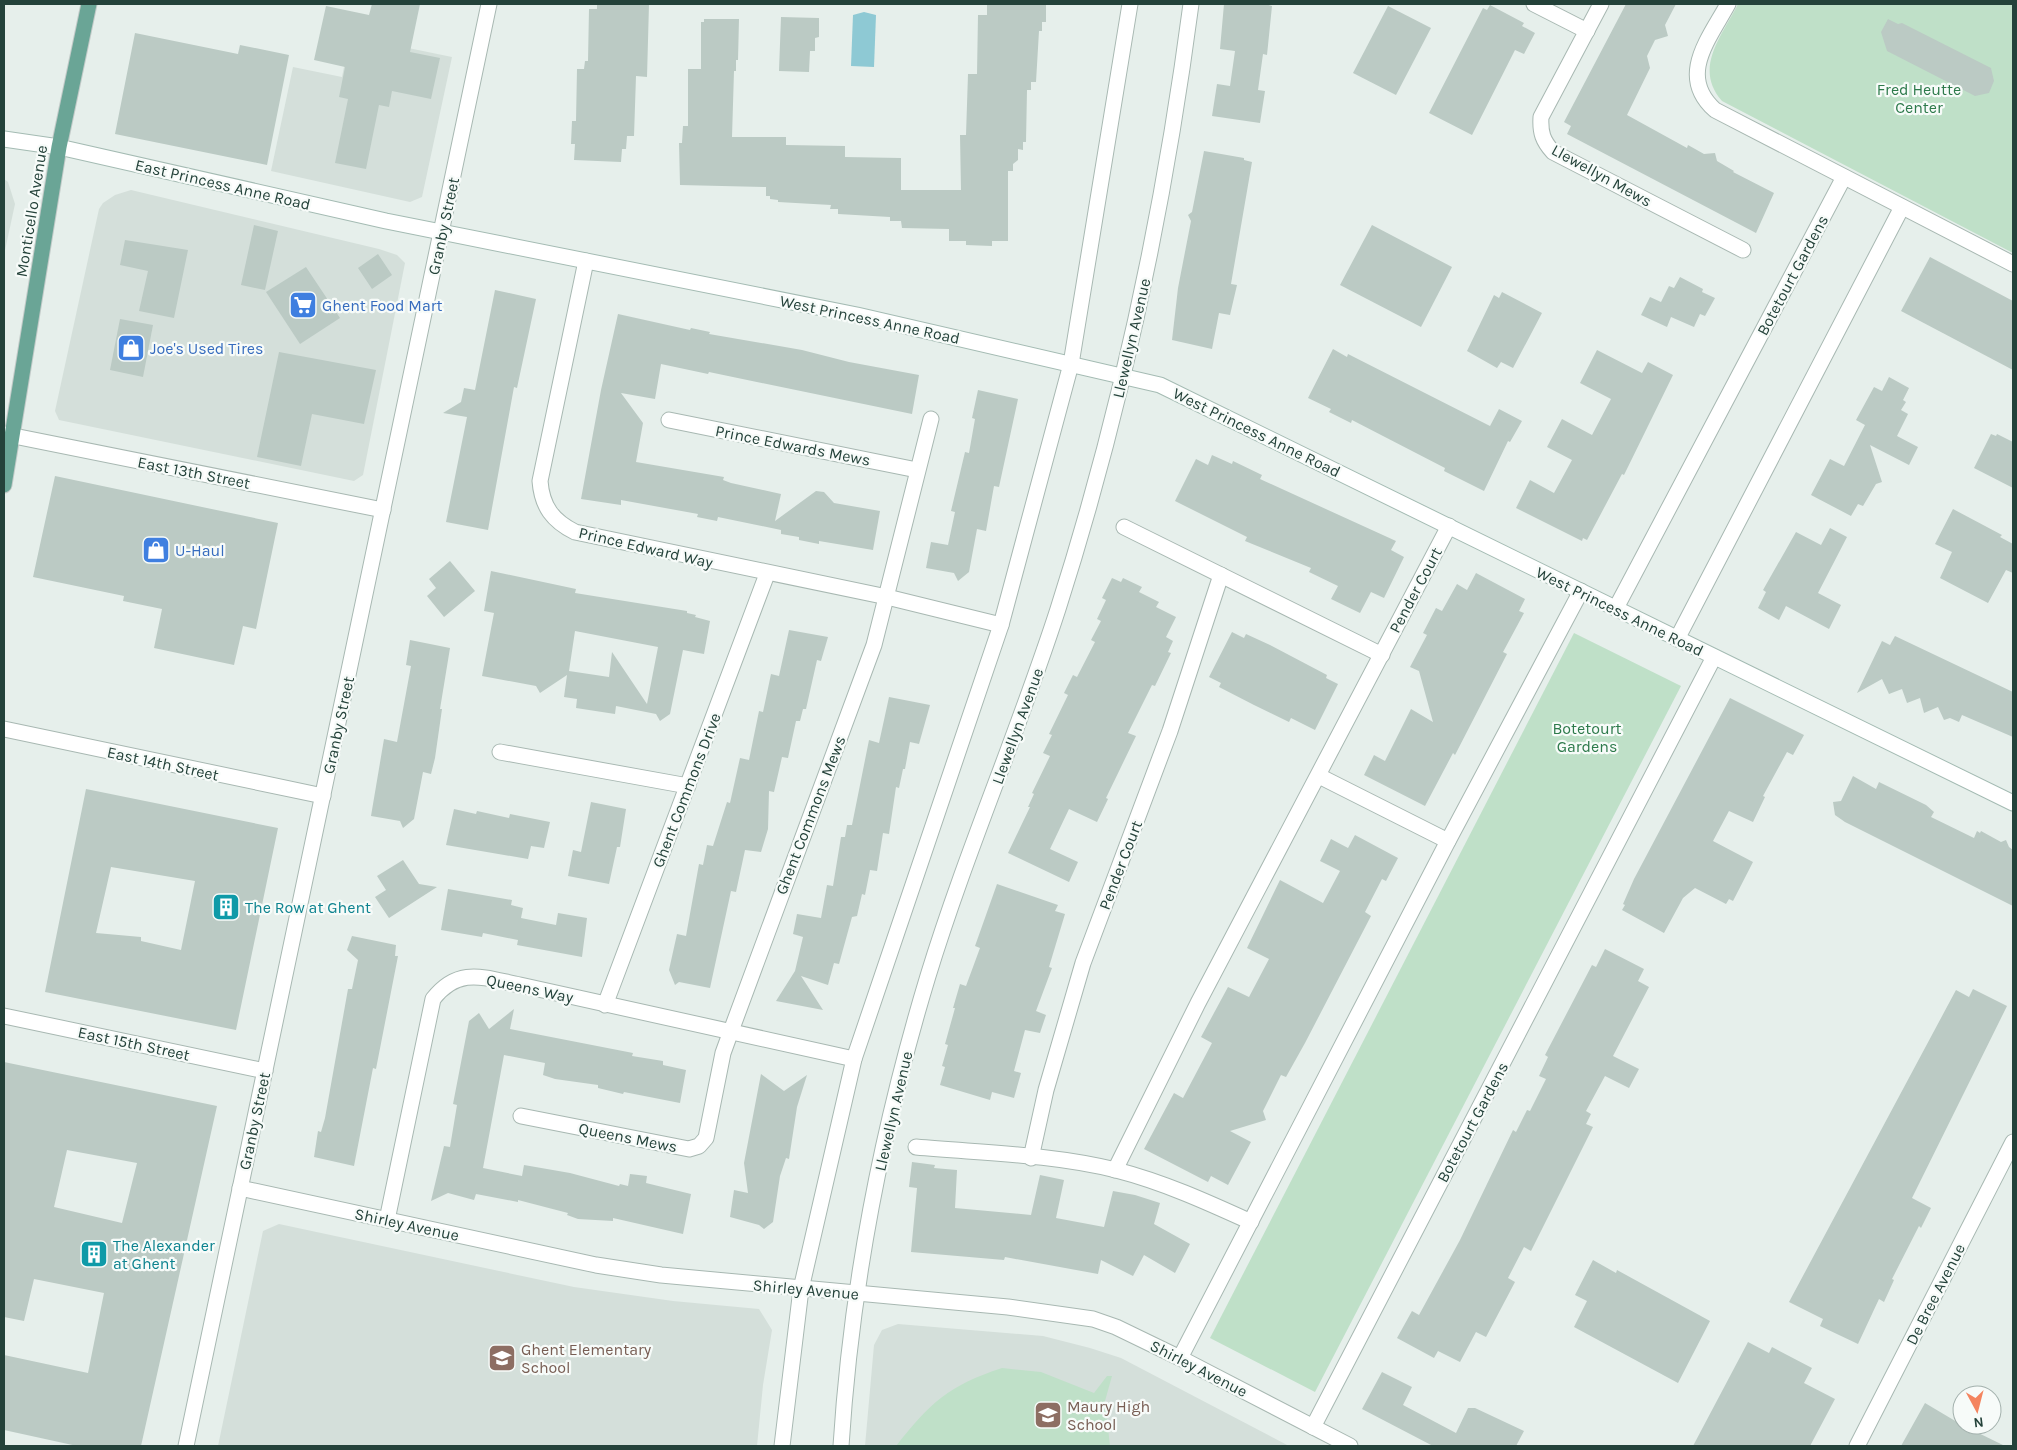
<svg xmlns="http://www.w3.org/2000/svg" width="2017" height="1450" font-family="Karla,sans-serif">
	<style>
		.built { fill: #d4dfda }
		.green { fill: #bfe0c8 }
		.water { fill: #8ec9d4 }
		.building { fill: #bbcac4; fill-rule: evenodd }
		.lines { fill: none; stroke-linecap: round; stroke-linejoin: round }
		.minor-casing { stroke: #a8b8b2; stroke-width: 17 }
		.tertiary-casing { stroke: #a8b8b2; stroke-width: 17 }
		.secondary-casing { stroke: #a4bbb3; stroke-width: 17 }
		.primary-casing { stroke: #c2cac8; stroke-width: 17 }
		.minor { stroke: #fff; stroke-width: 15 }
		.tertiary { stroke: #fff; stroke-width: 15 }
		.secondary { stroke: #fff; stroke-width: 15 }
		.primary { stroke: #6aa596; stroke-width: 15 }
		.labels { text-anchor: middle; stroke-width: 4.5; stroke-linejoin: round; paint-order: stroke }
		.park-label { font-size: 16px; fill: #2d7a4b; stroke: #f7fbf9 }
		.street-label { font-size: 16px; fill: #24423a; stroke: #f7fbf9 }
		.shop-label { font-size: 16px; fill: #366cbe; stroke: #f7fbf9; text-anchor: start }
		.culture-label { font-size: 16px; fill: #0d838f; stroke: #f7fbf9; text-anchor: start }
		.education-label { font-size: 16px; fill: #785e54; stroke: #f7fbf9; text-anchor: start }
	</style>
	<rect width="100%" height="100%" fill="#e6efeb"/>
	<g class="built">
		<path d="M350,36l102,21 -30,140 -12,5 -139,-31 22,-104 49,10z"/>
		<path d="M4,179l4,3 7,22 -11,51z"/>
		<path d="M131,190l248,59 18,6 8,8 -42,212 -9,6 -295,-61 -4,-9 44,-202 4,-6 12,-8z"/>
		<path d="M279,1224l295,63 99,14 86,8 13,21 -9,55 -6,61h-539l45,-215z"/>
		<path d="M898,1324l145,12 47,12 31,10 168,88h-424l9,-101 8,-15z"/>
	</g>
	<g class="green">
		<path d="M1738,4h275v249l-291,-152c-29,-33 0,-65 16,-97z"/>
		<path d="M1574,633l107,53 -366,706 -105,-54z"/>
		<path d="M1002,1368l39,4 53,21 13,-17h5l-7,25 5,45h-214c35,-44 52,-60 106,-78z"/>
	</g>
	<path class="water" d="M864,12l12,3 -2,52 -23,-1 2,-51z"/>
	<g class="building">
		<path d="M372,4h48l-10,48 30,6 -9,41 -39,-8 -3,16 -10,-2 -13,64 -31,-6 13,-64 -9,-2 6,-30 -31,-7 12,-54 43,9z"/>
		<path d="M597,4h52l-2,73 -11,-1 -2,60h-7l-1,13h-4l-1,13 -47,-2 1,-16h-4l1,-23h4l1,-52h7l1,-8h3l1,-52h8z"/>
		<path d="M987,4h59v18h-4v9h-3l-3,51h-5v8h-4l-1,52h-3v8l-5,-1v11l-5,4v7h-5v70h-16v5l-26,-1v-4h-17v-12l-47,-1 -1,-7h-11v-4l-52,-3v-5h-8l1,-4 -53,-3v-2l-8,-1v-3h-4v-9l-86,-2 -1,-42h3l1,-17h5v-57h13v-47h3v-3h35l-1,41h-2v11h-2l-2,66h54v8l59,1v11l56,1v32h60l-1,-55h6l2,-61h9l1,-59h9z"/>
		<path d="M1224,4h41l7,2 -5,49 -4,-1 -5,36 7,1 -5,32 -48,-7 5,-32 13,2 5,-35 -15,-2z"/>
		<path d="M1626,4h50l-11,21 3,11 -13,4 -8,16 3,12 -23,47 60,33 1,-3 16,9 11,-1 2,8 17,10 -1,1 41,21 -18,40 -189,-99 4,-8 -7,-4z"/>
		<path d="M1490,5l34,18 -2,3 13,7 -11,21 -9,-4 -43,85 -43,-22 54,-105 4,2z"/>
		<path d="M1388,6l43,22 -35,67 -43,-22z"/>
		<path d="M781,17l38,1v19l-4,1v13h-5l-1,21 -30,-1z"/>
		<path d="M1888,19l10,5 4,-1 89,45 3,13 -5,12 -14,3 -88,-45 -6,-19z"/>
		<path d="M135,33l103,21 2,-9 49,10 -22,110 -152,-31z"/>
		<path d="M1204,151l40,7v2l8,2 -21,122 6,1 -7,30 -11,-2 -7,36 -40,-9 6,-52 13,-67 -3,-6 4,-3z"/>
		<path d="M254,225l24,6 -13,59 -24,-5z"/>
		<path d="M1372,225l80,42 -31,60 -81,-42z"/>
		<path d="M125,240l63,10 -14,68 -35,-7 9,-40 -28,-6z"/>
		<path d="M378,254l14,21 -20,14 -14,-21z"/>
		<path d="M1930,257l83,44v69l-112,-59z"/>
		<path d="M306,267l34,51 -40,26 -34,-52z"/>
		<path d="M1680,277l23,12 -1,3 13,6 -10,18 -5,-2 -6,13 -23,-10 -4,10 -26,-12 9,-18 11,5 8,-16 5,2z"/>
		<path d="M495,290l41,9 -19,89 -3,-1 -26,143 -42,-8 21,-105 -24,-4 18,-11 3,-14 11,2z"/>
		<path d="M1502,292l40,21 -29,55 -12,-6 -4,6 -30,-17 27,-56 5,3z"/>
		<path d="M618,314l72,16 1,-2 19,4 -1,2 93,16 47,12 70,13 -7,39 -203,-42 -1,2 -47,-10 -6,35 -34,-6 22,30 -7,39 88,15 -1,3 8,3 50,11 -6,27 41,-30 8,1 10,11 46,8 -7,39 -54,-9v3l-20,-4v-3l-18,-3v-4l-63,-13 -1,4 -20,-4 1,-3 -77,-14v5l-40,-6 20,-109z"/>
		<path d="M120,319l33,6 -10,52 -33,-7z"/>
		<path d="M1333,349l14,8 1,-3 142,72 9,-17 23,12 -12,21 -2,-1 -24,50 -40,-20 1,-3 -93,-48 -1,3 -22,-11 2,-3 -23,-11z"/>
		<path d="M1597,350l45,23 6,-11 25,13 -49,100 -2,-1 -35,66 -4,-2 -1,3 -66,-33 14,-28 24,13 18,-33 -25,-13 15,-28 30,16 19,-36 -31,-16z"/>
		<path d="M279,352l97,18 -12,54 -52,-10 -11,52 -44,-9z"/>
		<path d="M1889,377l20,11 -6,12 3,2 -5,8 7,4 -11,22 21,11 -9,18 -39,-20 12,37 -6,2 -13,22 -5,-2 -7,12 -40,-21 19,-36 14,7 21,-41 -9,-5 18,-33 8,4z"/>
		<path d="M978,390l40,9 -19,88 -5,-1 -8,45 -9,-2 -8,43 -11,9 -4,-8 -28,-5 5,-26 17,3 7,-33 -4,-1 14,-59 4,1 6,-34 -3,-1z"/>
		<path d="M1991,434l5,2 1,-2 16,8v46l-39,-20z"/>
		<path d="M1212,455l20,9 1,-3 29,14 -2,4 136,62 -5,9 13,7 -20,41 -13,-6 -11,21 -29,-14 7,-13 -29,-14 2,-4 -66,-27 2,-4 -72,-36 21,-42 12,6z"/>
		<path d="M55,476l223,47 -22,106 -13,-3 -9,39 -80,-17 8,-39 -39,-8 1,-5 -91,-19z"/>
		<path d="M1953,509l49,26 -2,2 13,7v29l-7,-3 -18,33 -48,-25 12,-26 -17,-8z"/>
		<path d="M1830,528l17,9 -29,56 23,12 -12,24 -43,-23 -7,14 -21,-12 8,-16 -3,-2 33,-58 25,13z"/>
		<path d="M450,561l25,30 -31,26 -17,-21 9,-8 -7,-9z"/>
		<path d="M491,571l85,18 -1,4 112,18v2l9,2 -1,2 15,4 -6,33 -21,-4 -13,64 -10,7 -4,-7 -40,-8 -1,8 -39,-6 1,-9 -13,-2 3,-22 -27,18 -4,-7 -54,-10 12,-63 -10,-2zM575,631l83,16 -11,57 -35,-52 -3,25 -40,-6z"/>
		<path d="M1476,573l49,26 -6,12 5,2 -21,39 4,2 -52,101 -2,-2 -28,53 -61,-31 10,-20 11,6 26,-52 22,13 -14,-51 -9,-4 17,-32 -4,-2 13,-25 6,3 15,-27 10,6z"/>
		<path d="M1112,578l9,4 2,-4 19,9 -3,5 20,10 -3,5 20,10 -10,20 7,4 -5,11 3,1 -16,33 -3,-1 -24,48 8,3 -30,62 2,1 -11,23 -28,-13 -19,40 28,13 -9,20 -61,-29 22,-46h-2l6,-13 -2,-1 18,-37 -7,-3 9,-18 -3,-1 19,-39 -4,-2 9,-18 4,2 18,-35 -4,-2 10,-19 -4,-2 9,-19 -4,-2z"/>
		<path d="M789,630l39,7 -7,24 -4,-1 -11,49h-3l-3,12h-4l-8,37 -6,-1 -8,35 -5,-1 -1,38 -7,23 -16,-2 -9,42 -5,-1 -21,97 -31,-6 -4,3 -6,-15 8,-36 9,2 13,-72 4,1 4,-20 6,1 14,-44 3,1 10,-45 9,2 10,-49 4,1 8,-38 8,2z"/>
		<path d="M1232,632l12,6 2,-4 24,11 57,30 -1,3 12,6 -23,46 -24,-12 -2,4 -35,-17 -35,-18 2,-4 -12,-6z"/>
		<path d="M1895,636l118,56v45l-51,-22 -3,7 -9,-4 -6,2 -6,-13 -14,6 -4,-15 -13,5 -5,-14 -13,5 -7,-15 -25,14 25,-52 8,4z"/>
		<path d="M410,640l40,8 -10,61h2l-7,49 -4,16 -8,-2 -9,47 -11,9 -3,-7 -29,-5 13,-77 13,3 14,-76 -5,-1z"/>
		<path d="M889,697l41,8 -11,39 -9,-2 -5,27h-2l-4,19 -3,-1 -7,47 -6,-1 -6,38 -7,-1 -5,25 -3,-1 -5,22 -5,1 -13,47 -5,-1 -6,22 -27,-9 22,34 -47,-9 19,-30 8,-34 -10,-3 4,-20 24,4 6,-33 6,1 8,-49h4l2,-12h5l17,-85 10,3z"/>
		<path d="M1730,698l74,37 -11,20 -6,-3 -24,44 2,1 -12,25 -24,-11 -16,30 40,21 -20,39 -4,-2 -3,5 -31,-16 -12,10 -19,35 -42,-23 3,-5 -2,-1 11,-25z"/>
		<path d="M1853,776l23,13 3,-7 47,23 8,7 -3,5 43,21 3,-7 3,2 1,-2 20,11 5,-2 3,7 4,3v56l-168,-84 -10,-7 -2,-13 8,-1z"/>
		<path d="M86,789l192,39 -42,202 -191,-38zM111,867l84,14 -14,69 -40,-9v-4l-45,-4z"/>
		<path d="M591,802l35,7 -6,38h-3l-8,37 -41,-8 5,-26 8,2z"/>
		<path d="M454,809l22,5 1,-3 32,7 1,-4 40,8 -6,26 -13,-2 -3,13 -82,-14z"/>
		<path d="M1355,835l43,23 -12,23 -4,-2 -17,33 6,4 -66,127 -19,34 -5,-2 -18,36 3,9 -36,11 21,11 -23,43 -17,-9 -3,6 -64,-33 30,-56 9,5 29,-55 -11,-6 27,-50 21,10 20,-38 -22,-11 33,-68 43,23 17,-32 -20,-10 11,-22 17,9z"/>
		<path d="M403,860l16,24 18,3 -48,31 -14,-21 11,-7 -9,-14z"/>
		<path d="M997,884l61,21 -3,6 10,3 -16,53 3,1 -16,43 10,4 -6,18 -15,-3 -11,41 7,2 -7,25 -22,-6 -2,8 -50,-15 5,-18 -3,-1 6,-21 -3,-1 10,-36h-2l7,-24 6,2 14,-38 -5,-2z"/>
		<path d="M448,889l64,11 -1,5 12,3 -2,10 35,7 2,-12 29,5 -5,39 -65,-12 1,-5 -35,-7 -1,4 -41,-7z"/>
		<path d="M352,936l44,9 -1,11h3l-22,113 -3,-1 -19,98 -40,-9 4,-26 3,1 4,-14 23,-129h4l6,-29 -11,-10z"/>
		<path d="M1605,949l39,20 -6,12 11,6 -36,69 26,13 -10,19 -24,-12 -19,35 5,3 -5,10 7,3 -62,124 -7,-4 -16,31 7,4 -29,55 -10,-5 -16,30 -22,-11 -4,7 -37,-20 15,-27 7,4 41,-75 53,-110 3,2 11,-22 3,1 16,-32 -7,-3 9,-19 -3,-2 47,-90 4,2z"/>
		<path d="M1973,989l34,17 -95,192 19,10 -10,20 -2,-2 -27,53 2,1 -10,22 -5,-3 -21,45 -38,-18 3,-7 -34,-17 167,-312 13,7z"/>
		<path d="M514,1009l-4,20 123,24 -1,3 31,5v4l23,5 -6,33 -56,-11 -1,2 -25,-6v-3l-43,-6 -12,-4 2,-12 -41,-8 -21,113 39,8 2,-11 46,8 49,13 1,-2 8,2 2,-12 17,2 -1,7 45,11 -8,40 -70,-16v3l-35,-2 -11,-4 1,-2 -50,-13v2l-42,-8 -2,6 -26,-7 -17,8 13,-55 6,1 7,-42 -4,-1 16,-83 10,-8 10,16z"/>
		<path d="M4,1062l213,44 -76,340h-64l-73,-16v-75l84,18 16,-80 -70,-14 -10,42 -20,-4zM67,1150l70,13 -15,60 -68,-16z"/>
		<path d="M761,1074l23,17 23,-16 -10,32 -8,52 -3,-1 -6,18 -7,46 -9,7 -5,-4 -29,-8 4,-27 14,3 -4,-30z"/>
		<path d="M912,1162l23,3 -1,3 23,2 -2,38 76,7 9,-40 24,5 -8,38 48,9 9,-36 22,4 25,8 -6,21 36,20 -15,29 -31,-18 -11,21 -32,-16 -3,14 -93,-17 -1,3 -93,-8 6,-64 -8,-1z"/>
		<path d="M1593,1260l23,13 1,-3 93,51 -32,62 -104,-56 13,-26 -12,-6z"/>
		<path d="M1748,1342l21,11 3,-6 40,21 -8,15 31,16 -25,47h-117z"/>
		<path d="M1382,1372l30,15 -9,18 53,28 12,-25h7l49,23 -8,15h-83l-71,-37z"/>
		<path d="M1925,1403l37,22 43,21h-104z"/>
	</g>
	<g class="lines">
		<g class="minor-casing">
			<g id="minor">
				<path d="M1534,4l53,27"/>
				<path d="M1601,4l-60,113c-1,16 2,24 12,35l190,98"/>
				<path d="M1728,4c-19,35 -51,72 -13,106l298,154"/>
				<path d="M586,261l-46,220c2,26 13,40 35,51l312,65 114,28"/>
				<path d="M669,420l248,50"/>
				<path d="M4,434l379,76"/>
				<path d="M1124,527l258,128"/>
				<path d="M1616,608l228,-431"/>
				<path d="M1677,639l225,-432"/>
				<path d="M4,729l319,67"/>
				<path d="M500,752l188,34"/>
				<path d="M1319,776l129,65"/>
				<path d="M605,1005l162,-431"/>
				<path d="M4,1016l261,55"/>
				<path d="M521,1116l168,33 10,-3 7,-8 17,-85 8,-22 143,-386 57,-226"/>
				<path d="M916,1147c66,6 136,7 200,23 47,12 91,32 135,52"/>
				<path d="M1031,1158l15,-68 37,-127 87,-232 51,-156"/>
				<path d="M1115,1170l83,-167 251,-477"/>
				<path d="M240,1188l356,77 65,10 347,32 85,12 23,8 64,31 170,88"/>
				<path d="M387,1220l46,-221c26,-33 51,-21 87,-14l334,74"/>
				<path d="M1180,1358l268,-517 133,-250"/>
				<path d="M1313,1427l401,-770"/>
				<path d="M1857,1446l156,-304"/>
			</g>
		</g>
		<g class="tertiary-casing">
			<g id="tertiary">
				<path d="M186,1446l303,-1442"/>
				<path d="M782,1446l19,-157 53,-230 147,-434 70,-261 59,-360"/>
				<path d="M841,1446c10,-158 41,-318 87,-470 38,-124 90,-243 130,-367 63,-197 106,-400 133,-605"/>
			</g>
		</g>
		<g class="secondary-casing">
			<path id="secondary" d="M4,139l55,8 327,74 471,94 303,70 853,418"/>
		</g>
		<g class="primary-casing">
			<path id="primary" d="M4,485l55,-338 30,-143"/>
		</g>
		<use href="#minor" class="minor"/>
		<use href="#tertiary" class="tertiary"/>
		<use href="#secondary" class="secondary"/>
		<use href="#primary" class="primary"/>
	</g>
	<defs>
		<g id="supermarket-square" transform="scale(1.4375)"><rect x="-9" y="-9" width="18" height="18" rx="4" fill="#3f7fe0" stroke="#f7fbf9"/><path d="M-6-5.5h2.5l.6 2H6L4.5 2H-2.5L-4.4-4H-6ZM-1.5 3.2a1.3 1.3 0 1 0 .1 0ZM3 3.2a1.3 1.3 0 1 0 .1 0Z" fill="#fff"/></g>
		<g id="shop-square" transform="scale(1.4375)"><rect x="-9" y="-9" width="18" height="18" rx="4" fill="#3f7fe0" stroke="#f7fbf9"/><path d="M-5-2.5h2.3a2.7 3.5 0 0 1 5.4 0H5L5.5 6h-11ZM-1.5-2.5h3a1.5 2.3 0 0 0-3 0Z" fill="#fff"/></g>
		<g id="building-square" transform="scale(1.4375)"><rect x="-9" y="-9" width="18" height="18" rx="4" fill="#0f9aa8" stroke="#f7fbf9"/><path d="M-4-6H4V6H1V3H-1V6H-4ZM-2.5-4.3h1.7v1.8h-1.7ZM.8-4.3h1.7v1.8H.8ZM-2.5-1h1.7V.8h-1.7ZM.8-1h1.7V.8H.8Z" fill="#fff"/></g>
		<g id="school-square" transform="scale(1.4375)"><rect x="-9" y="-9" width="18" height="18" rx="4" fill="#8d6e63" stroke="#f7fbf9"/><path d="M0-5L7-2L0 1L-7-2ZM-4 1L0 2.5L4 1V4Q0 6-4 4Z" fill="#fff"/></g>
	</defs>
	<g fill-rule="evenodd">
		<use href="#supermarket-square" x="303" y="305"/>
		<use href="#shop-square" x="131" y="348"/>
		<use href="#shop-square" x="156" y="550"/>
		<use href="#building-square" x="226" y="907"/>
		<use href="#building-square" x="94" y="1254"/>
		<use href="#school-square" x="502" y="1358"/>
		<use href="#school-square" x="1048" y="1415"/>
	</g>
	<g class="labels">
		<g class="park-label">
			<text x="1919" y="95">Fred Heutte<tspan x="1919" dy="18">Center</tspan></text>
			<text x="1587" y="734">Botetourt<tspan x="1587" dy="18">Gardens</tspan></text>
		</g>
		<g class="street-label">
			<text transform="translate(1602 175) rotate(29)" y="6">Llewellyn Mews</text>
			<text transform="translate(223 184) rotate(13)" y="6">East Princess Anne Road</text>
			<text transform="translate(31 211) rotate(-81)" y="6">Monticello Avenue</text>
			<text transform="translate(443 226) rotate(-78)" y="6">Granby Street</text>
			<text transform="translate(1792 275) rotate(-62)" y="6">Botetourt Gardens</text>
			<text transform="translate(870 319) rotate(12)" y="6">West Princess Anne Road</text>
			<text transform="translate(1131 338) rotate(-77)" y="6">Llewellyn Avenue</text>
			<text transform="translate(1257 432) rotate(26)" y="6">West Princess Anne Road</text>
			<text transform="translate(793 445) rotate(11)" y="6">Prince Edwards Mews</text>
			<text transform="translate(194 472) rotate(11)" y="6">East 13th Street</text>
			<text transform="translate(646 547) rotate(13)" y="6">Prince Edward Way</text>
			<text transform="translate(1415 590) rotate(-62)" y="6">Pender Court</text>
			<text transform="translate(1620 611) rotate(26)" y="6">West Princess Anne Road</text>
			<text transform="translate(338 725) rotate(-78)" y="6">Granby Street</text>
			<text transform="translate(1017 726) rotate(-70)" y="6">Llewellyn Avenue</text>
			<text transform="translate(163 763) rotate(12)" y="6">East 14th Street</text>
			<text transform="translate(686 790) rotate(-69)" y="6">Ghent Commons Drive</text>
			<text transform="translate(810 815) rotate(-69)" y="6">Ghent Commons Mews</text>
			<text transform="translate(1120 865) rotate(-69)" y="6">Pender Court</text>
			<text transform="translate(530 988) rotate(12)" y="6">Queens Way</text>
			<text transform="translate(134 1043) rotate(12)" y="6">East 15th Street</text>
			<text transform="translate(893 1111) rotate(-77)" y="6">Llewellyn Avenue</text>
			<text transform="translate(254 1121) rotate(-78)" y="6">Granby Street</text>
			<text transform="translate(1472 1122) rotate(-62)" y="6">Botetourt Gardens</text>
			<text transform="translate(628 1137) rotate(11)" y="6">Queens Mews</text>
			<text transform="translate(407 1224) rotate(12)" y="6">Shirley Avenue</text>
			<text transform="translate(806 1289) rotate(5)" y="6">Shirley Avenue</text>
			<text transform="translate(1935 1294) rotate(-63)" y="6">De Bree Avenue</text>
			<text transform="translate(1199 1368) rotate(27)" y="6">Shirley Avenue</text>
		</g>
		<g class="shop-label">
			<text x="322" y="311">Ghent Food Mart</text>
			<text x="150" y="354">Joe's Used Tires</text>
			<text x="175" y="556">U-Haul</text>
		</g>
		<g class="culture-label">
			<text x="245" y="913">The Row at Ghent</text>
			<text x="113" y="1251">The Alexander<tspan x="113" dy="18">at Ghent</tspan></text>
		</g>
		<g class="education-label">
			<text x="521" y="1355">Ghent Elementary<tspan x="521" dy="18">School</tspan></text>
			<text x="1067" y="1412">Maury High<tspan x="1067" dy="18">School</tspan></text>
		</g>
	</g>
	<rect width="2017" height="1450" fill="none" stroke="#24423a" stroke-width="10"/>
	<g transform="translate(1977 1410) rotate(173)"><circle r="24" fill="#f7fbf9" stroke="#a3b1ad"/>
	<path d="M0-4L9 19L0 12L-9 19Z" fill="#f4845f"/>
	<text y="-8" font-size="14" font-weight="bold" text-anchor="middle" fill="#24423a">N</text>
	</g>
</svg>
